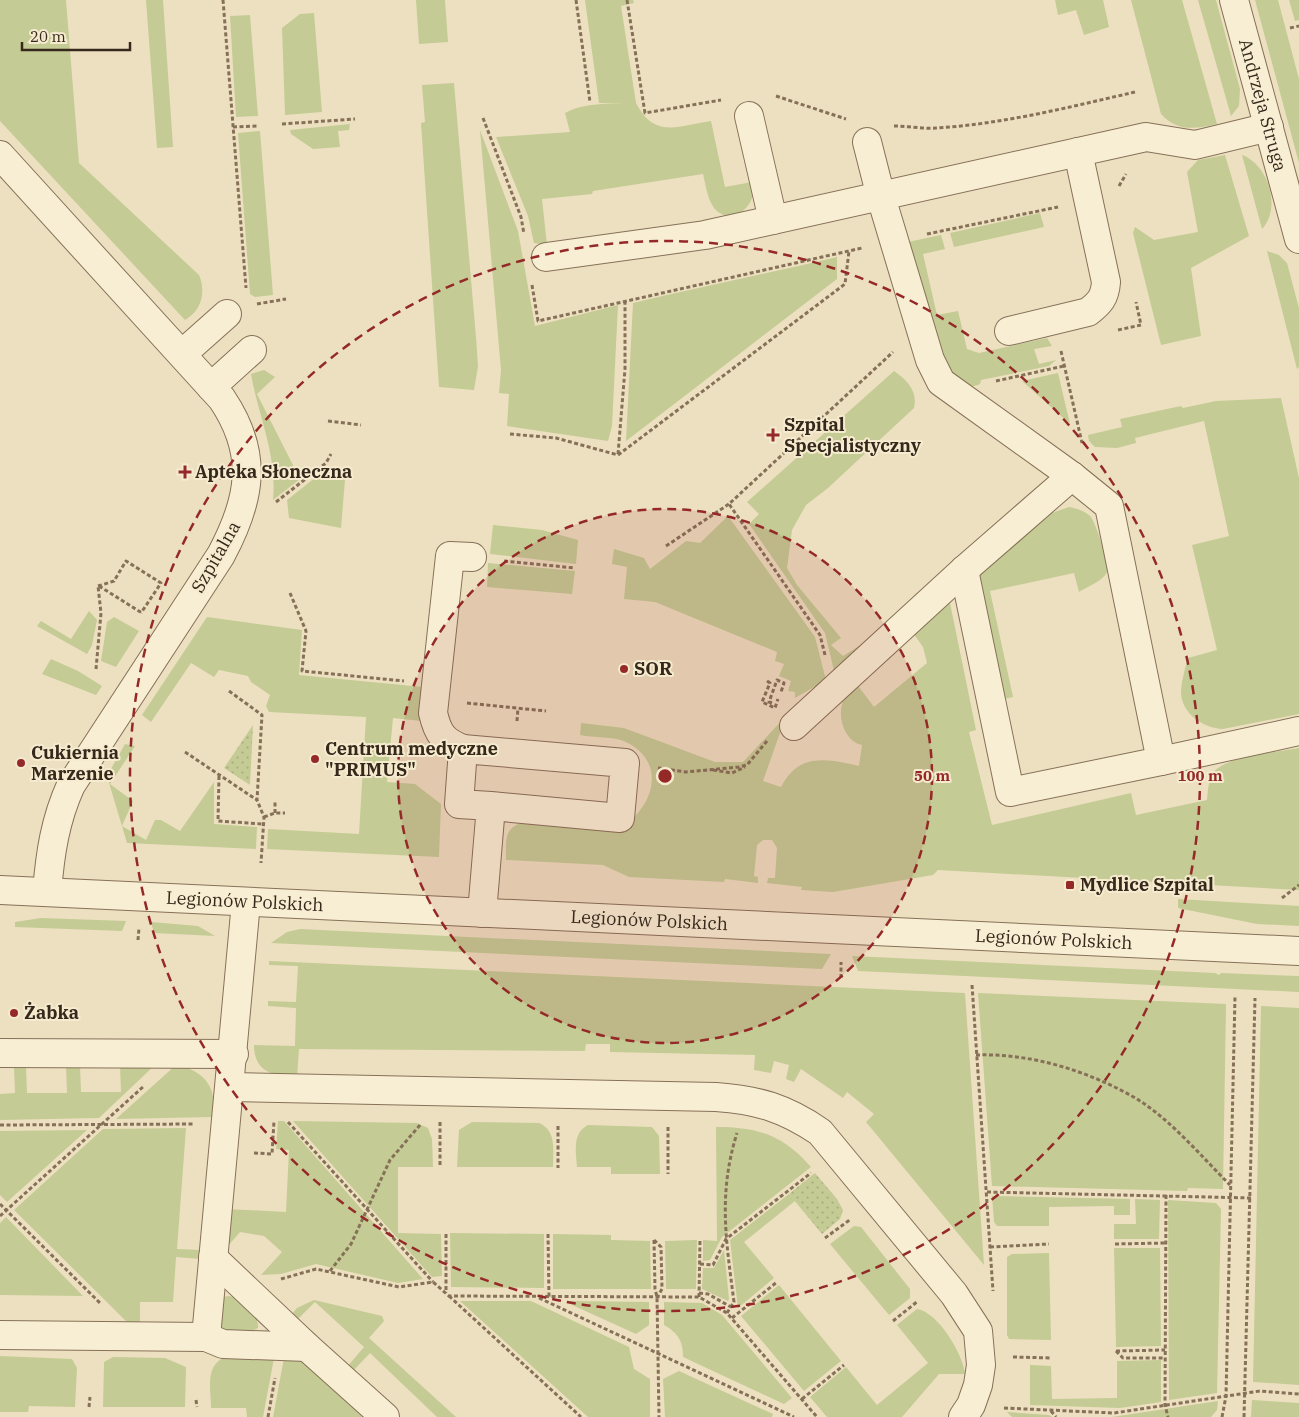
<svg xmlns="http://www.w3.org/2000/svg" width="1299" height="1417" font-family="'IBM Plex Serif',serif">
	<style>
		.grass { fill: #c4cb94 }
		.garden { fill: url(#garden-dots) }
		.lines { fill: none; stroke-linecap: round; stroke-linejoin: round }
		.minor-casing { stroke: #867158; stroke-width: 30 }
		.path { stroke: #867158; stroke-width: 3; stroke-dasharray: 4 2.5; stroke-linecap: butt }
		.minor { stroke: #f8eed3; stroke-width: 28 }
		.path-bridge { stroke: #867158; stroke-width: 3; stroke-dasharray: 4 2.5; stroke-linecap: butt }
		.ring { fill: none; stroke: #952928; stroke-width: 2.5; stroke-dasharray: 9 6 }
		.poi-dot { fill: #952928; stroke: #f5ebcf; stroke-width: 2 }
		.labels { text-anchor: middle; stroke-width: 4; stroke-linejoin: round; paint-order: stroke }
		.street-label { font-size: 18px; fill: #36291c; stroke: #f5ebcf }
		.poi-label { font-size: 18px; font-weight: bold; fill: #36291c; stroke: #f5ebcf; text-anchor: start }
		.centre { fill: #952928; stroke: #f5ebcf; stroke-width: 2.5 }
		.ring-label { font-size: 15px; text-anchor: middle; font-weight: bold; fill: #952928; stroke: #f5ebcf; stroke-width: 4; stroke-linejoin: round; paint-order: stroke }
	</style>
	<defs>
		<pattern id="garden-dots" width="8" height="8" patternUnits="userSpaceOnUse" patternTransform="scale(1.25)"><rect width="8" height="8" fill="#c4cb94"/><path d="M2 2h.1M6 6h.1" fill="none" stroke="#a9ae7f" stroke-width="1.8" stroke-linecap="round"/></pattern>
	</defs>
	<rect width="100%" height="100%" fill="#ede0c0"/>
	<g class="grass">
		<path d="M0,0h66l13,163 120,112c7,16 3,36 -14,45l-185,-199z"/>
		<path d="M146,0h17l10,147 -16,1z"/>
		<path d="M416,0h29l3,42 -29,2z"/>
		<path d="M585,0h48l1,3 -13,3 15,97c19,36 41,23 75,18l14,66 27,-5c0,5 1,11 0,16 -5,16 -26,25 -38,10 -7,-10 -8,-22 -11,-34l-110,17 -1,3 -50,5 5,46 -13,-2 -6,-27 -32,-79 74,-5 -5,-19c20,-11 48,-9 70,-9l-36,-1z"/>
		<path d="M1055,0h48l6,27 -25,8 -8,-25 -18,5z"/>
		<path d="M1131,0h51l35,124c-21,5 -40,8 -56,-10z"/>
		<path d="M1198,0h18l24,89 -1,17 -8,10z"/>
		<path d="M1255,0h23l21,79v84z"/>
		<path d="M1289,0h10v20l-4,1z"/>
		<path d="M314,13l8,99 -37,3 -3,-87 18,-14z"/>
		<path d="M250,15l8,101 -22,1 -6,-101z"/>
		<path d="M454,83l22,254 2,29 -4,24 -35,-3 -18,-264 4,-1 -3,-37z"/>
		<path d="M350,124l-1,6 -11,1 2,16 -27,2 -22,-15 -1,-4z"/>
		<path d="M480,130l38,101 17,95 83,-21 -6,121 -4,15 -101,-15 2,-32 -10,-1 2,-23z"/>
		<path d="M260,131l13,164 -18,2 -5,-3 -12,-161z"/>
		<path d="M1225,155l24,81 -58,32 10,68 -40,9 -28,-112 2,-6 19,13 44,-8 -11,-60 11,-12z"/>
		<path d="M1242,155c26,9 40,53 20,74z"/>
		<path d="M1040,213l4,14 -90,20 -4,-14z"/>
		<path d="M941,235l4,14 -22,5 14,61 21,-4 9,38 12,4 68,-15 5,8 -18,3 5,15 17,-4 -7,6 -68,14 -1,4c-15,8 -29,-9 -37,-21l-35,-121z"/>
		<path d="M1267,251l12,4 8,8 12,45v59l-2,2z"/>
		<path d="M837,257v22l-211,162 7,-138c68,-16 136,-30 204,-46z"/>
		<path d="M264,370l11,7 -18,17 43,85 -27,21c4,-47 -14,-81 -22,-126z"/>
		<path d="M894,371c13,9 24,20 20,37l-86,80 -22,17 -14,25 -5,38 10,17 44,53 -10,7 12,11 27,-17 -36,32 -9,-38 -76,-109 10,-10 -12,-12z"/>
		<path d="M1058,373l12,51 -48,-43z"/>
		<path d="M1281,398l18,80v236l-76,15c-20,-1 -43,-16 -42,-39 1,-11 4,-22 7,-32l29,-8 -25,-105 37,-9 -25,-115 -69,17 1,5 -19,5 -22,-1 -6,-6 -1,-6 34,-8 -2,-8 61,-13 2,2 33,-7z"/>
		<path d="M330,466l15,14 -4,48 -52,-10 -2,-18z"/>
		<path d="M1069,507c7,1 15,4 21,9 6,6 19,48 17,56 -4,9 -20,15 -28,20l-5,-19 -84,18 23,106 -9,2 -26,-117 2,-8 63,-58z"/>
		<path d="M728,516l87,121 11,43 -31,18v-6l-7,-1 3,-10 -12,-5 5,-12 -9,-3 2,-9 -122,-50 -31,-3 3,-32 -15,-3 2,-15 30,9 6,11 36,-28 14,2z"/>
		<path d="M493,525l49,5 36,10 -2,24 -86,-10z"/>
		<path d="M488,563l87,8 -3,23 -85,-7z"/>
		<path d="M950,603l26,127 -7,2 23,93 139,-32 5,22 71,-15c1,-9 1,-19 6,-27 12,-17 66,-21 86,-25v142l-361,-20 -5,5 -100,17 -32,-2 1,-3 -35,-4 1,-5h7l2,-30 -5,-8h-9l-6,5 -3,31 4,1v6l-33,-4 -1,3 -95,-5 -26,-12 -97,-5c0,-17 -3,-32 16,-37l101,3c31,-20 44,-64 3,-84 -13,-6 -32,-4 -46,-7l1,-12 43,5 91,34h28l43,-46 -23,65 18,6c18,-35 46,-28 78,-21l3,-21c-18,-3 -26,-31 -18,-46 2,-6 8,-11 12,-16l18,24 53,-44 -4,-16 -10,-14z"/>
		<path d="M89,611l8,9 -5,25 -5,9 -50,-28 4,-5 30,18z"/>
		<path d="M114,617l25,14 -23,36 -15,-6 6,-39z"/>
		<path d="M207,617l95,13 -3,45 124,12 -2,34 -28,-3 -6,64 28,2 26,20 -2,53 -172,-8 1,-20 91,5 7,-117 -97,-5 -3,-6 4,-11 -19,-13 -3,-6 -29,-6 -5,7 -23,-14 -40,59 -9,-7z"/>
		<path d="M51,659l27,12 24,15 -6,9 -54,-21z"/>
		<path d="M125,744l10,2 -25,38 23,17 -11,25 24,14 9,-20h6l19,11 34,-49v42l43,3 -1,22 -129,-6 -20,-67z"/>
		<path d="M1178,899l121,7v20l-42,-2 -79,-16z"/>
		<path d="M41,918l85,3 -4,10 -107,-4v-5z"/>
		<path d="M151,922l47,4 17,10 -61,-3z"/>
		<path d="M300,929l531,25 -9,15 -551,-26 16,-11z"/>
		<path d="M852,956l363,17 4,2 2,-2 78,3v16l-441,-21z"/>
		<path d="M269,961l696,32 19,272 -118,-143 8,-8 -27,-22 -4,6 -42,-29 -7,13 -8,-3 3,-14 -15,-4 -3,12 -17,-3 1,-15 -145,-3v-8h-24l-1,7 -286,-2 -2,29c-22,-2 -43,-5 -43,-33l41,1 1,-38 -28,-2v-5l28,1 2,-36 -29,-1z"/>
		<path d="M978,993l248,11 -3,185 -35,-1 -1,3 -195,-5z"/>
		<path d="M1261,1006l38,2v377l-46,-3z"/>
		<path d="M157,1063l-58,55 -99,2v-26l15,-1 -1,-27h12l1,27h40l-1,-28 14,1 1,26h40l-1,-27z"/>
		<path d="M177,1064c29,9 40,23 36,53l-97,2z"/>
		<path d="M278,1121h6l139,158 -25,4 -82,-19 -35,10 -20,1 21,-23 -18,-16 -24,-4 -12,14 -1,-37 59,3 3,-62 -13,-1z"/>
		<path d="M293,1121l124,2 11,5 4,11 1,28h-35v66l43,1 1,42 -10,1z"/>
		<path d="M472,1122l67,1c18,8 14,27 14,44h-96l2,-37z"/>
		<path d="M588,1125l64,2 7,9 1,38h-49v-7h-34c-1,-15 -5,-34 11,-42z"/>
		<path d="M716,1127c42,0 67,8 95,40l-89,70 -12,23 -7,1v-21l14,1z"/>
		<path d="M186,1128l-9,121 24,1v9l-25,-2 -3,45h-33v21h-12l-114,-113 89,-81z"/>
		<path d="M87,1130l-80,72 -7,-7v-64z"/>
		<path d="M789,1194l6,7 -51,41 30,36 -36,30 -8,-68z"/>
		<path d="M992,1196l138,3v16h-16v-9l-65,1v19h-52l-3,-4z"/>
		<path d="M1135,1199l25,1 -1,39h-45v-15h22z"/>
		<path d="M1168,1200l48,3 5,6 -4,184 -48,7z"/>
		<path d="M6,1217l77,79 -83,-1v-72z"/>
		<path d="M854,1226l7,1 49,62v9l-21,17 -59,-71z"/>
		<path d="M450,1233l94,1v54l-93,-1z"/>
		<path d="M553,1234l58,1v5l39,1 1,48h-98z"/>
		<path d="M697,1240l-1,49h-30l-1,-48z"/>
		<path d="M1114,1248h46l1,98 -45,1z"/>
		<path d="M724,1250l5,49 -1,2 -26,-12 1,-21h11z"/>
		<path d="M1049,1253l2,87 -42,-1 -2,-4v-78l5,-3z"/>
		<path d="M779,1285l62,76 -37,30 -63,-75z"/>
		<path d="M229,1296c14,2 30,17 29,32l-8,4h-25l-6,-9 4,-26z"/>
		<path d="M314,1300l68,16 2,5 -15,17 87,79h-19l-67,-64 -18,19 -5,-5 17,-20 -49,-45 -19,19 -4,-7 5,-6z"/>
		<path d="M460,1301h71l98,46 5,22 16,10v38h-62z"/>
		<path d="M569,1301l80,1v23l-13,9 -66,-30z"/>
		<path d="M664,1302l38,1 20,12 70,83 -8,6 -101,-47c0,-16 -5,-24 -19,-32z"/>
		<path d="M917,1309c21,3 46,45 48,65h-26l-37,43h-75l-17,-20 36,-30 31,38 51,-42 -31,-38z"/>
		<path d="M0,1356l72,3 5,9 -2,39 -46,-1 -1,6h-28z"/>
		<path d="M113,1357l52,1 21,9 -1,40h-82l1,-45z"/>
		<path d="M223,1358h51l-11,59h-16l-1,-9h-35c0,-18 -6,-41 12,-50z"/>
		<path d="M284,1358l17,1 66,58h-94z"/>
		<path d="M1161,1360v42l-41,6 -90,-3v-40l21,1 1,33 65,-1v-37z"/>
		<path d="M679,1371l94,43 -1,3h-107l-2,-38z"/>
		<path d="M1252,1400l47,3v14h-48z"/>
		<path d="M1218,1401l-1,9 -6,7h-99z"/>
		<path d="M1007,1412l42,3 3,2h-40z"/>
	</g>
	<g class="garden">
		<path d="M253,725l-3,60 -26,-17z"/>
		<path d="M815,1173l22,26 6,11 -3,9 -18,15 -33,-40z"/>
	</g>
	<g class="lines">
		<g class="minor-casing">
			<g id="minor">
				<path id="s1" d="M1234,0l65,239"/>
				<path d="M749,116l24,104"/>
				<path d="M867,142l14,55 49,163 11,22 131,94 37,30 52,255 138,-30"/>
				<path d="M0,155l222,244c37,55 29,100 -1,156l-150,230c-16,35 -21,69 -24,107"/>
				<path d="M546,257l159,-22 441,-98 49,8 74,-18"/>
				<path d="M1009,331l79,-19c12,-9 17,-15 18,-30l-28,-130"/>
				<path d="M182,354l45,-40"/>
				<path d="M211,387l41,-37"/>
				<path d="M964,570l46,222 151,-31"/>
				<path d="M794,726l170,-156 108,-94"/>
				<path d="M463,749c-20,-8 -25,-15 -30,-36l17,-157 22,1"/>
				<path id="s2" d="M0,890l1299,61"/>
				<path d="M482,913l9,-107 129,12 5,-55 -162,-14 -4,55 32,2"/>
				<path d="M0,1053l234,1"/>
				<path d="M230,1087l486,10c42,3 69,11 104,35l134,162 24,37 3,34 -3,20 -7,20 -8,12"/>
				<path d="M213,1258l94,89 78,70"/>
				<path d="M0,1335l206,2 17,7 84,3"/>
				<path d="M206,1337l40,-435"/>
			</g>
		</g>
		<g class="path">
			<path d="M223,0l23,288"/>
			<path d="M576,0l14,102"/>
			<path d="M627,0l18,113 76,-13"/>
			<path d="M1290,28l9,-2"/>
			<path d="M776,96l70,23"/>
			<path d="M483,118l38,99 3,17"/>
			<path d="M282,124l73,-5"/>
			<path d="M894,126c14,0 29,3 42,2 67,-4 134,-21 199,-36"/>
			<path d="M233,127l26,-1"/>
			<path d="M1119,186l7,-12"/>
			<path d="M927,234l131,-27"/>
			<path d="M532,285l6,36 324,-73"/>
			<path d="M257,304l29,-5"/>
			<path d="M1118,330l23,-5 -5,-23"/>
			<path d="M1061,351l21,92"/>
			<path d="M996,381l68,-15"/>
			<path d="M328,421l33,4"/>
			<path d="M510,434l46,4 62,17 227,-171 4,-33"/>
			<path d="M618,454l7,-85v-69"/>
			<path d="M276,502l50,-39 5,-9"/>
			<path d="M666,546l63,-42"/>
			<path d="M504,561l71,7"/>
			<path d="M98,586l16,-5 12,-20 35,22 -20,30"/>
			<path d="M99,586l43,27"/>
			<path d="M290,593l16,38 -4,40 102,10"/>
			<path d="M825,655l-5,-20 -91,-131 164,-152"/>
			<path d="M96,669l5,-56 -3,-27"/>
			<path d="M229,691l33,24 -5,85 7,17 -3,46"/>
			<path d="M467,703l79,8"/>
			<path d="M772,703l-3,-1 8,-22 7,3 -3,9"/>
			<path d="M517,721l1,-13"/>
			<path d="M185,752l72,48"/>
			<path d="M658,768l28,4 53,-5 8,-2 20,-24"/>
			<path d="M713,770l19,3 13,-6"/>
			<path d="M219,776l-1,45 45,3"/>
			<path d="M275,813v-11"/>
			<path d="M264,817l11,-4h10"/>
			<path d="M1282,898l17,-13"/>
			<path d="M138,940l1,-12"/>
			<path d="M841,978v-16"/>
			<path d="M972,985l21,306"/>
			<path d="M976,1055c55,-2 113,16 161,44 35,22 64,57 93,86"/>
			<path d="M288,1122l145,160"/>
			<path d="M440,1122v45"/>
			<path d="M0,1125l194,-1"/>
			<path d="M558,1126v42"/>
			<path d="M668,1127v47"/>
			<path d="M254,1153l18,1 2,-33"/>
			<path d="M987,1192l264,6"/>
			<path d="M1166,1195l-1,210 3,12"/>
			<path d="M0,1204l101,100"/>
			<path d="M0,1216l144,-130"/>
			<path d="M446,1234v59"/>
			<path d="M548,1234l1,63"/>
			<path d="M825,1238l26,-19"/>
			<path d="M654,1240l1,49 2,8 2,120"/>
			<path d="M654,1240l7,7 1,42 -4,7"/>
			<path d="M1115,1244l51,-1"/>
			<path d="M990,1247l59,-3"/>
			<path d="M700,1264l13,1 13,-26 85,-66"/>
			<path d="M330,1271l21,-27 39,-84 30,-35"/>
			<path d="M281,1279l35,-10 83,18 34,-5 16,14 250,1 28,16 90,104"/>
			<path d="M699,1293l9,1 23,13"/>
			<path d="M449,1296l132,121"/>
			<path d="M699,1297l1,-57"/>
			<path d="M539,1298l255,119"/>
			<path d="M727,1313l7,-11c-8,-62 -16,-108 3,-169"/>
			<path d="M732,1318l45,-36"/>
			<path d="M893,1321l25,-20"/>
			<path d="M1116,1351l7,7h42"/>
			<path d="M1116,1351l49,-1"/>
			<path d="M1013,1357l38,1"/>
			<path d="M802,1399l42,-34"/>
			<path d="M196,1400l1,7"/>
			<path d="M89,1407l1,-10"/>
			<path d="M1004,1408l110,5 146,-22 39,3"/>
			<path d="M1051,1411l5,6"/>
			<path d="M268,1417l7,-39"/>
			<path d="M1222,1417l4,-21 9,-400"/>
			<path d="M1244,1417l11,-419"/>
		</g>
		<use href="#minor" class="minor"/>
		<path class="path-bridge" d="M767,681l3,2 -8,19 13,6 3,-9"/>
	</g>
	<circle cx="665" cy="776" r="267" fill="#952928" fill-opacity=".12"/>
	<g class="ring">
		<circle cx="665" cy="776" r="267"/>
		<circle cx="665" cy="776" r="535"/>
	</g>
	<g class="poi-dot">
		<path d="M770.5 427.5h5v5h5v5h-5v5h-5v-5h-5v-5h5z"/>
		<path d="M182.5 464.5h5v5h5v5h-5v5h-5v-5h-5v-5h5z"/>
		<circle cx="624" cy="669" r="5"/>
		<circle cx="315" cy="759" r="5"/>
		<circle cx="21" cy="763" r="5"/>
		<rect x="1065" y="880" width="10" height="10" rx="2.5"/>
		<circle cx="14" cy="1013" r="5"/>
	</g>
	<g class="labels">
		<g class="street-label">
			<text dy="6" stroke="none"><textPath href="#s1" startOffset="109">Andrzeja Struga</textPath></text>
			<text transform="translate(216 557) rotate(-60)" y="6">Szpitalna</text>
			<text dy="6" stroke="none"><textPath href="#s2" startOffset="245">Legionów Polskich</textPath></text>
			<text dy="6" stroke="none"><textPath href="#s2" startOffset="650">Legionów Polskich</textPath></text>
			<text dy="6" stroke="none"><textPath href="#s2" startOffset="1055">Legionów Polskich</textPath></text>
		</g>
		<g class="poi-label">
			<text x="784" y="431">Szpital<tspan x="784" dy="21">Specjalistyczny</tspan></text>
			<text x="195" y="478">Apteka Słoneczna</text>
			<text x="634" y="675">SOR</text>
			<text x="325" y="755">Centrum medyczne<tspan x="325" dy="21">"PRIMUS"</tspan></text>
			<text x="31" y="759">Cukiernia<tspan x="31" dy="21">Marzenie</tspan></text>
			<text x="1080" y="891">Mydlice Szpital</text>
			<text x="24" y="1019">Żabka</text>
		</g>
	</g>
	<circle cx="665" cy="776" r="8" class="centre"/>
	<g class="ring-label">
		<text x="932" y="781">50 m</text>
		<text x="1200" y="781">100 m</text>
	</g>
	<path d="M22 42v8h108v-8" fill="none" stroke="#36291c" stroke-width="2.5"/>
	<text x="30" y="42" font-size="15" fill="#36291c" stroke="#f5ebcf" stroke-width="4" paint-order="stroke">20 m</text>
</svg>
